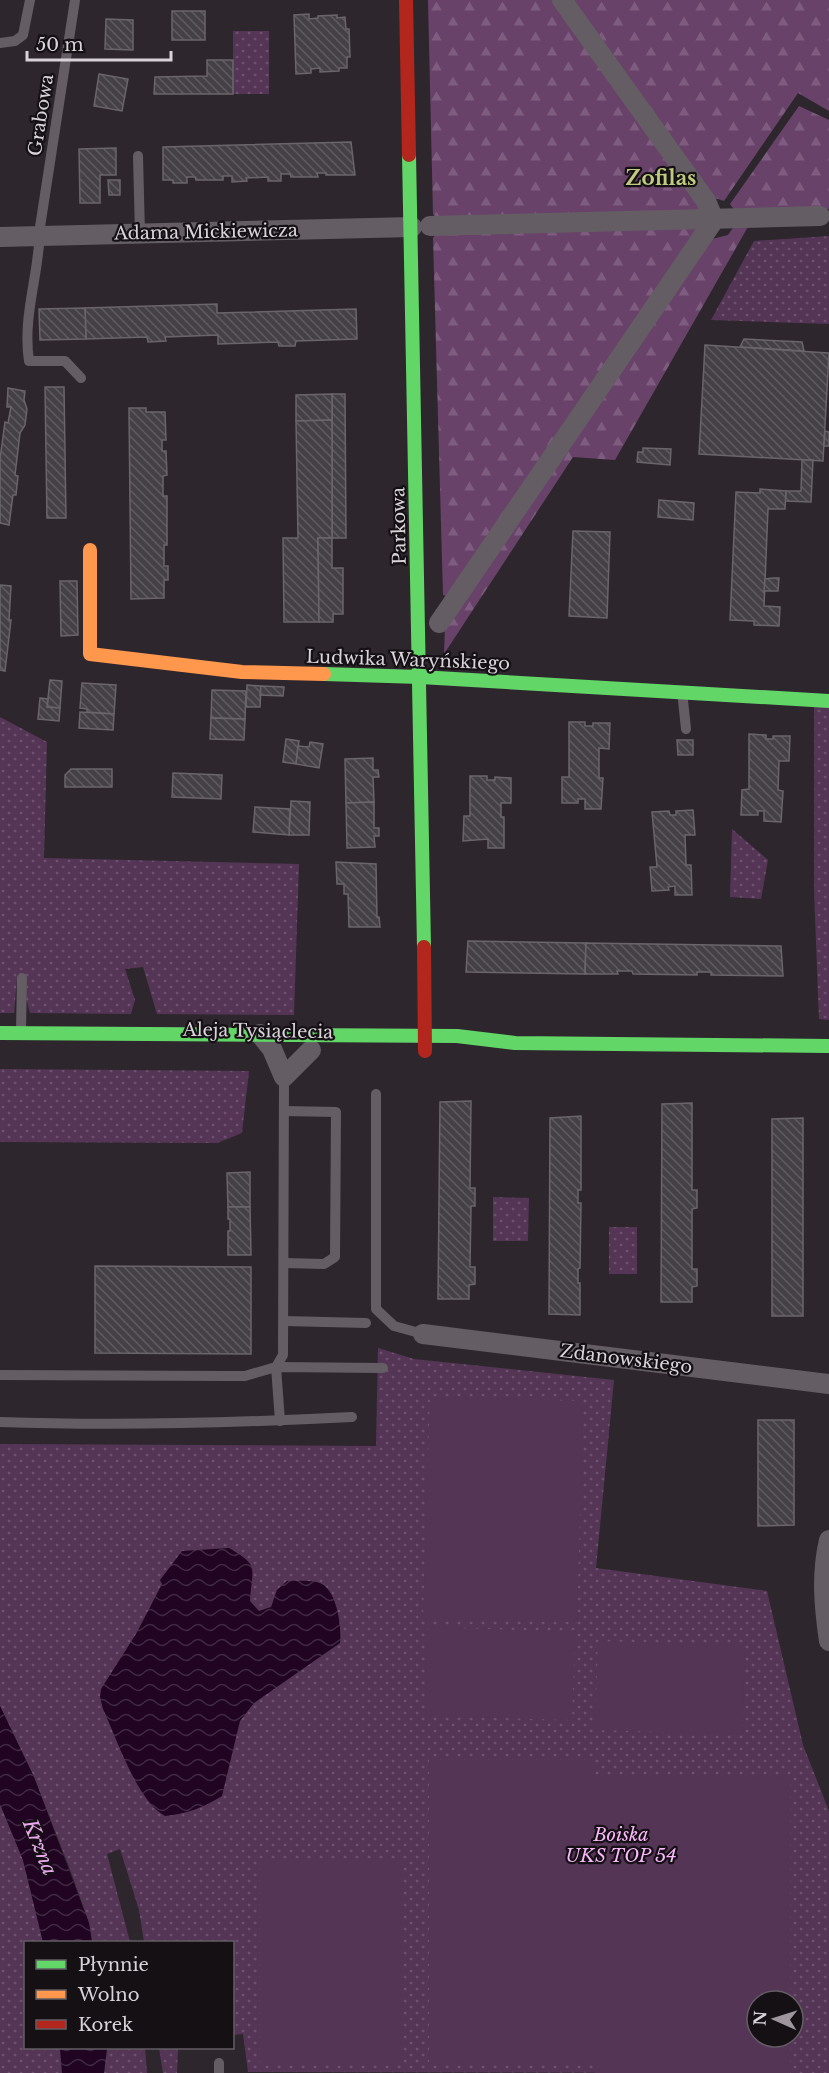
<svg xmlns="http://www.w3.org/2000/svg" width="829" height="2073" font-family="'Libre Baskerville',serif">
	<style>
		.green { fill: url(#green-dots); fill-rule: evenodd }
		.forest { fill: url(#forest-firs) }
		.pitch { fill: #553556 }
		.water { fill: url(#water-waves) }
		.building { fill: url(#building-back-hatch); stroke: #6a656a; stroke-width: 1.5 }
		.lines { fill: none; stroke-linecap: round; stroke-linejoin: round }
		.lane { stroke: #645e64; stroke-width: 10 }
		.street { stroke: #645e64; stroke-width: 20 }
		.fast { stroke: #63d668; stroke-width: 14 }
		.slow { stroke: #ff974d; stroke-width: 14 }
		.jam { stroke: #b3261e; stroke-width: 14 }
		.labels { text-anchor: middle; stroke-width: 4.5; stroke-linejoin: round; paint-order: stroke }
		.street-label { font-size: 18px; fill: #d9d3d9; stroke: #141014 }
		.park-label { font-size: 18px; font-style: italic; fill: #fab7fc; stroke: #141014 }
		.neighbourhood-label { font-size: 20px; font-weight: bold; fill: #bfcb7f; stroke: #141014 }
		.water-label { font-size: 20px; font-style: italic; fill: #eaa7eb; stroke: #141014 }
	</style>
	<defs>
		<pattern id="green-dots" width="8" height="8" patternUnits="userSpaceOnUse" patternTransform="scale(1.5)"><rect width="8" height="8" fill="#553556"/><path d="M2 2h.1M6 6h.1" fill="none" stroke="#6d516e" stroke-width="1.8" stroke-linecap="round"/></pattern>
		<pattern id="forest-firs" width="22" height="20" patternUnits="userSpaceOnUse" patternTransform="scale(1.5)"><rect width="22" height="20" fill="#69426a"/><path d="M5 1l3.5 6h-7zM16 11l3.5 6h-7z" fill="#7e5c7f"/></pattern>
		<pattern id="water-waves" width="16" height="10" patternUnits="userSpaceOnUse" patternTransform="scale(1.5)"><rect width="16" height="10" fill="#200422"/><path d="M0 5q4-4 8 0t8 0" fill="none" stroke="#402842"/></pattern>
		<pattern id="building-back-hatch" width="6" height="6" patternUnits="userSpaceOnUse" patternTransform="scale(1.5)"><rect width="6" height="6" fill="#454045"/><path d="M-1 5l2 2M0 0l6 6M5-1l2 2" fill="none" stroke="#5f5b5f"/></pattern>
	</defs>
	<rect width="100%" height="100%" fill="#2d272d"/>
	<g class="green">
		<rect x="233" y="31" width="36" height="63"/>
		<path d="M829,236v88l-118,-4 43,-79z"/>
		<path d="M814,700l15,1v319l-10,-1 -5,-128z"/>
		<path d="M0,717l47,25 -3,116 255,6 -5,151 -137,-1 -14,-47 -18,2 10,31 -4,14 -101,-1 -4,-15 1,-20h-10l-3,35h-14z"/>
		<path d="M732,829l36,31 -7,39 -31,-2z"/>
		<path d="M0,1069l249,2 -7,62 -25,10 -217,-1z"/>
		<path d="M493,1197l36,1 -1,43h-35z"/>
		<rect x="609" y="1227" width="28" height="47"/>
		<path d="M378,1348l36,11 200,21 -18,188 171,23 36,154 26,66v262l-581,-1 -5,-38 -10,1 -1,-93h-88l-5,-32 -19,-61 -13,5 23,88h-38l-3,-19 -18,-51 -37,-95 -34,-71v-262l376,2zM757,2001h36v36h-36z"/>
		<path d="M0,1804l23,56 20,82h-17v106h34l2,25h-62z"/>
		<path d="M107,2048h38l2,25h-43z"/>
		<path d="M159,2048h19l-1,25h-14z"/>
	</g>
	<g class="forest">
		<path d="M428,0h128l146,204 -5,8 -260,7 -4,-5z"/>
		<path d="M569,0h260v111l-31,-18 -74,108 -9,-3z"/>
		<path d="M799,106l30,14v89l-94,2 -5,-7z"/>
		<path d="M735,225h14l-134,235 -42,-3 -129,197 1,-26 267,-389 16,-4z"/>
		<path d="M697,226l1,3 -251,367 -4,-1 -10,-357 2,-3z"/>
	</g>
	<g class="pitch">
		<path d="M430,1397l153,4 -6,221 -154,-4z"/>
		<path d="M428,1627l147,5 -3,88 -147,-4z"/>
		<path d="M598,1641l147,5 -3,88 -147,-4z"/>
		<path d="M429,1760h166v17l195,-1v225h-33v36h33v36h-195l-1,-9 -165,-1z"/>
		<rect x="260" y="1861" width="144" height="201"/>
	</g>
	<g class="water">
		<path d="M229,1548c31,18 23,19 21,53l9,10 12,-4 6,-17 10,-9c10,0 24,-1 33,2 17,7 22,44 20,60l-86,60 -14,18 -18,75c-18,11 -35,18 -57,20 -28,-15 -48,-77 -62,-107l-3,-12 1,-8 35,-55 26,-50 -2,-4 22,-29z"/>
		<path d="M0,1706l34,71 55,146 3,19h-49l-20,-82 -23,-56z"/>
		<path d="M60,2048h47l-3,25h-42z"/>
	</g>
	<g class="building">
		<rect x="172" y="11" width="33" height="29"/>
		<path d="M309,14v5l9,-1v-2l19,-1v3l8,-1 1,12h3l1,28h-3v11h-8v3l-19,1v-4l-9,1v4l-15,1 -2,-59z"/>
		<path d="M106,19l27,1v30l-28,-1z"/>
		<path d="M207,60h26v34h-79l1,-17 52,-1z"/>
		<path d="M99,74l29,5 -6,32 -28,-5z"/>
		<path d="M351,142l4,33h-29v-2h-9l1,4h-27l-1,-3h-9v7h-13v-4l-22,1 1,3 -15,1v-6h-9v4h-27l-1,-3h-8v6h-14v-3h-10v-33z"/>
		<path d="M116,148v27h-16v28h-20l-1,-54z"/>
		<path d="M108,180h12v15h-11z"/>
		<path d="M217,304v9l139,-4 1,30 -61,2 -1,5h-16l-1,-4 -60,2v-9l-53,2 1,4 -18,1 -1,-5 -61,2 -1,-31z"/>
		<path d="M85,308l1,31 -46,1 -1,-31z"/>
		<path d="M744,339l58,3 2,9 -64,-4z"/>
		<path d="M705,345l124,8 -6,108 -124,-7z"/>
		<path d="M45,387h19l2,131h-19z"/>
		<path d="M8,388l17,3 -1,9 3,9 -2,16 -5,8 -5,42 3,1 -2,19h-3l-4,30 -9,-2v-64l5,-37 3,1 3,-16h-4z"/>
		<path d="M332,394h13l1,144h-14z"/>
		<path d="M332,394v26l-36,1v-26z"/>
		<path d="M129,408h17v4h19l1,28h-4v11h4l1,24 -4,1v20h4v49h-3v21h4v14h-4v18l-33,1z"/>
		<path d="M332,420v118h-14l1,84h-35l-1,-84h15l-2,-117z"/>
		<path d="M825,431l4,1v14h-5z"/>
		<path d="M643,448l28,1 -1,16 -33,-3 1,-10h5z"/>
		<path d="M802,460h11l-2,42 -26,-1 1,-10h15z"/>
		<path d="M760,489l26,2 -1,18h-17l-4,97 16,1 -1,19 -25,-1v-4l-24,-1 6,-128 24,1z"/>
		<path d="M659,500l35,3 -1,17 -35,-3z"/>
		<path d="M573,531l37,1 -3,86 -38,-2z"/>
		<path d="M318,538h14v30h11v46h-10v8h-14z"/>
		<path d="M773,578h6l-1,13h-14l1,-12z"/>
		<path d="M60,581h17l1,54 -17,1z"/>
		<path d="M0,585l11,1 -2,34h2l-6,51 -5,-1z"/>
		<path d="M50,680l12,1 -2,27 -13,-1z"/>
		<path d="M82,683l34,2 -2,29 -27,-2v-3l-7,-1z"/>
		<path d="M247,685l14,1 -1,21h-14z"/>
		<path d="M261,686l23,1 -1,9 -23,-1z"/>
		<path d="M212,690l34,1 -1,28 -34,-1z"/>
		<path d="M40,698l8,1 -1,8 13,1 -1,13 -21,-2z"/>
		<path d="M80,712l34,2 -1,16 -34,-2z"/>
		<path d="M211,718l34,1 -1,21 -34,-1z"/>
		<path d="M569,722h16v4h8v-3h17l-1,26 -10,-1v30h4l-2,31h-16v-10h-7v4h-16v-26h7z"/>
		<path d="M749,734l17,1v4h7v-3h17l-1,25h-10l-1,29 5,1 -2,31 -17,-1v-10h-6v4h-17l1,-25 7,-1z"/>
		<path d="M286,739l13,2 -3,23 -13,-2z"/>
		<path d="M677,740h16v15h-15z"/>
		<path d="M310,742l13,2 -4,24 -23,-4 2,-18 11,1z"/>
		<path d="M373,758v12h5l1,7h-6l1,25 -28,1 -1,-44z"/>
		<path d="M71,769h41v18h-47v-12z"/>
		<path d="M173,773l49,2 -1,24 -49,-2z"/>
		<path d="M470,776h17v4h8v-3l16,1v25h-10v14h3v31h-16v-9l-25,2 1,-25h6z"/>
		<path d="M291,801l19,1 -1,33h-20z"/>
		<path d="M374,802v26h5v8h-5l1,11 -28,1 -1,-45z"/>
		<path d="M255,807l35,2 -1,26 -36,-3z"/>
		<path d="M693,810l2,25h-10l1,30h5l1,30h-17v-9l-7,1 1,3 -17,1 -2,-24h7l-5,-55 17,-1 1,4h6v-4z"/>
		<path d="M336,862l40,2 1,53h2l1,10h-31l-1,-33h-4v-10h-7z"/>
		<path d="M468,941l118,2 -1,31 -119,-2z"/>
		<path d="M586,943l195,3 2,30 -72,-1v-3h-14v3l-64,-1 -1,-3h-15l1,3h-33z"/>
		<path d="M471,1101l-1,87h5v18h-4l-1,61h5v17l-6,1v14h-31l2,-197z"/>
		<path d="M692,1103v87h5v18l-5,1v60h5v17l-5,1v15h-31l1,-198z"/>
		<path d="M581,1116v74h-3v13h3l-1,65 -2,1v14h2v32l-31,-1 1,-196z"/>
		<path d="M803,1118v198h-31v-197z"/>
		<path d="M250,1172v35h-22l-1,-34z"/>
		<path d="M228,1207h22l1,48h-23v-24h2v-12h-2z"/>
		<path d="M95,1266l156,1v87l-156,-1z"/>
		<path d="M758,1420h36v105l-36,1z"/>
	</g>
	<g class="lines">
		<g class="lane">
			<path d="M75,0l-35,227c0,45 -18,88 -11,134h36l16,17"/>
			<path d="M0,43l15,-2 8,-6 7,-35"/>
			<path d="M138,156l2,78"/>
			<path d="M682,691l4,38"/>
			<path d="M21,1031l1,-53"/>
			<path d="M376,1094v215l18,17 29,8"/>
			<path d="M284,1263l40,1 11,-7 1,-145 -52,-1"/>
			<path d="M284,1321l82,2"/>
			<path d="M0,1375l230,1h15l31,-9 7,-12 1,-278"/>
			<path d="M280,1421l-4,-54 107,1"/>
			<path d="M0,1422c117,4 235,1 352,-5"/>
			<path d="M219,2073v-10"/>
		</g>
		<g class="street">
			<path d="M430,226l390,-10"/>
			<path d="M0,237l412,-10"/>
			<path d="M439,623l275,-403 -8,-19 -144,-201"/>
			<path d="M260,1034l12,15 12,28 27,-27"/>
			<path d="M423,1334l406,50"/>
			<path d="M829,1540c-8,34 -5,67 0,101"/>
		</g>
		<g class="fast">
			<path d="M409,155l15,792"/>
			<path d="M324,674l96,3 409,24"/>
			<path d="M0,1033l457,3 58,7 314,3"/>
		</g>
		<path class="slow" d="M90,550v104l152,18 82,2"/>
		<g class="jam">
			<path d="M406,0l3,155"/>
			<path d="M424,947l1,104"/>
		</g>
	</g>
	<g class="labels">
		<g class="street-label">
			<text transform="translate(41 115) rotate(-81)" y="6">Grabowa</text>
			<text transform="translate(206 232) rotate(-1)" y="6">Adama Mickiewicza</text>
			<text transform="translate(399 526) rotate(-91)" y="6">Parkowa</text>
			<text transform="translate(408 660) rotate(2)" y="6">Ludwika Waryńskiego</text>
			<text transform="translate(258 1031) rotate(1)" y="6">Aleja Tysiąclecia</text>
			<text transform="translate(626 1359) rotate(7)" y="6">Zdanowskiego</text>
		</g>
		<g class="park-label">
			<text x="621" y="1841">Boiska<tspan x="621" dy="21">UKS TOP 54</tspan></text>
		</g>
		<g class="neighbourhood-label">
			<text x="661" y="185">Zofilas</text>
		</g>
		<g class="water-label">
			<text transform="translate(40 1847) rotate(68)" y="7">Krzna</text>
		</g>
	</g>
	<rect x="24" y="1941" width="210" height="108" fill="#141014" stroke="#635e63" stroke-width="1.5"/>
	<rect x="36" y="1960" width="30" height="9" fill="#63d668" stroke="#635e63" stroke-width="1.5"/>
	<text x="78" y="1971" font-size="18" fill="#d9d3d9">Płynnie</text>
	<rect x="36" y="1990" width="30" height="9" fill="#ff974d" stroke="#635e63" stroke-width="1.5"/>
	<text x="78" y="2001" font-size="18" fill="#d9d3d9">Wolno</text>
	<rect x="36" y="2020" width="30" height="9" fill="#b3261e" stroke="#635e63" stroke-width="1.5"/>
	<text x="78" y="2031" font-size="18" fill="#d9d3d9">Korek</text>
	<g transform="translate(775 2019) rotate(273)"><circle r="28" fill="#141014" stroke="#635e63" stroke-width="1.5"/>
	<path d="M0-4.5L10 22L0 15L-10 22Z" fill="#9d979d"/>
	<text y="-9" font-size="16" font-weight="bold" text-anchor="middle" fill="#d9d3d9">N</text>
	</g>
	<path d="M27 51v9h144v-9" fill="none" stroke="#d9d3d9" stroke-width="3"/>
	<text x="36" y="51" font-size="18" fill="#d9d3d9" stroke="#141014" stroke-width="4.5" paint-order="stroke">50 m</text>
</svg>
